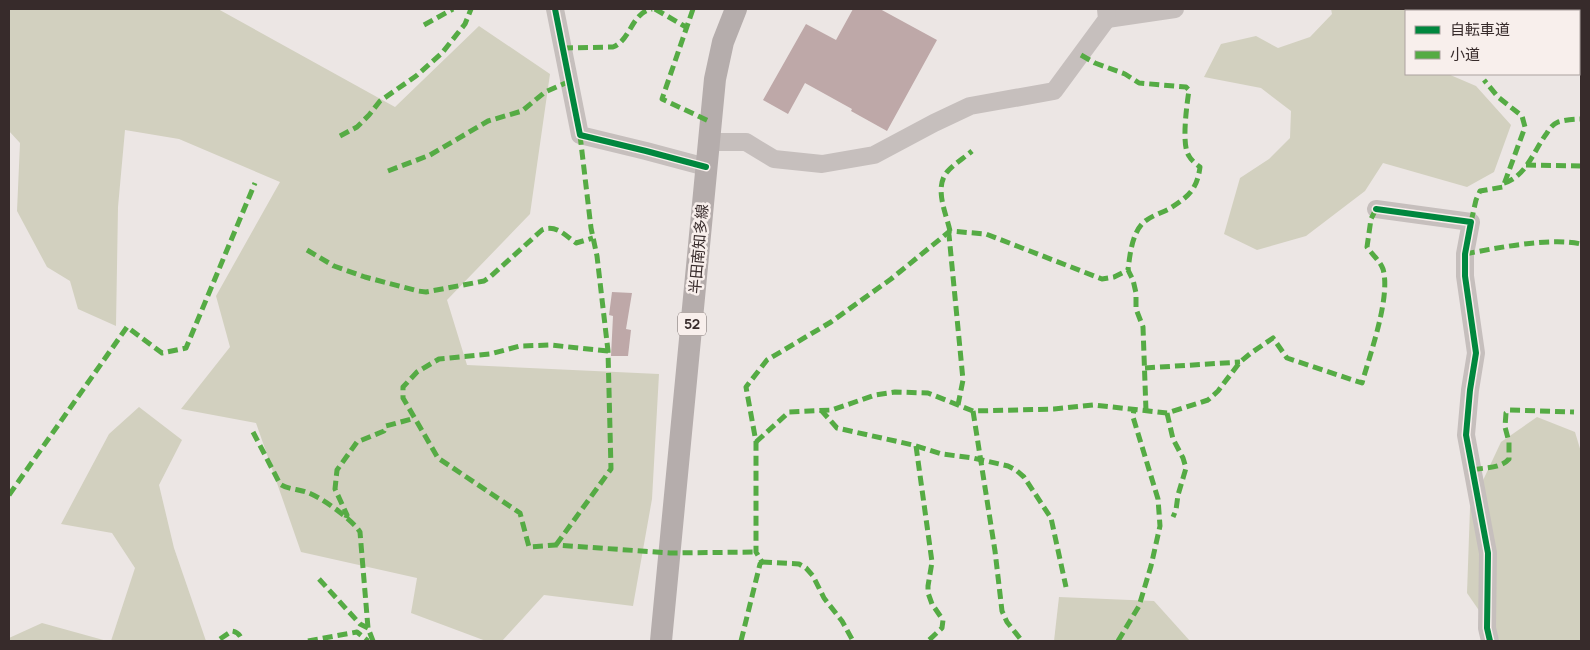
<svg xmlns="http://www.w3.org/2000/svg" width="1590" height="650" font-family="Manrope,'Noto Sans JP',sans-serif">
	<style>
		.green { fill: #d2d0bf }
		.building { fill: #bea8a8 }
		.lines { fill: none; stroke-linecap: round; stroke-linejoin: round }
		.minor { stroke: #c6bfbd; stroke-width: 18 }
		.major { stroke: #b5adac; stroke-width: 22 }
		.quiet { stroke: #55ab44; stroke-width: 5; stroke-dasharray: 10 5; stroke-linecap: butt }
		.cycleway-casing { stroke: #f8efec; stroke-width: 9 }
		.cycleway { stroke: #00873e; stroke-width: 6 }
		.labels { text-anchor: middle; stroke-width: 5; stroke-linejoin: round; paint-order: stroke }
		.shield { fill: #f8efec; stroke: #716665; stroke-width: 1 }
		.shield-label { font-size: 14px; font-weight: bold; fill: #372b2b }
		.street-label { font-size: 15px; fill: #372b2b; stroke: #f8efec }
	</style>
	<rect width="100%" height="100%" fill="#ece6e4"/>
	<g class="green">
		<path d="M9,9h209l177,98 84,-81 71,48 -20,140 -83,86 20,65 192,9 -7,125 -19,107 -89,-11 -42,46h-16l-75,-28 6,-35 -116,-26 -45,-129 -75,-14 49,-62 -14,-51 64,-114 -101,-43 -54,-9 -7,77 -2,119 -38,-17 -8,-28 -23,-14 -30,-56 3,-68 -11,-12z"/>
		<path d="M1331,9h250v7h-2v-5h-173v63h42l28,12 35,39 -17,47 -27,15 -84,-24 -18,28 -59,45 -49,14 -33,-16 16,-56 29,-19 21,-21 1,-27 -30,-23 -57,-11 17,-33 35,-8 22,12 32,-11 22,-23z"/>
		<path d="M139,407l43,33 -23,45 15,63 32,93h-95l24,-73 -23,-35 -51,-9 48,-90z"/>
		<path d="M1537,417l38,15 6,20v189h-81l-33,-48 3,-85 31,-66z"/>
		<path d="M1059,597l95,4 36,40h-136z"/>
		<path d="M42,623l65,18h-98v-3z"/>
	</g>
	<g class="building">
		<path d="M853,9h27l57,31 -50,91 -36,-20 1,-2 -47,-26 -17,31 -25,-14 43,-76 30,16z"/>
		<path d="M612,292l20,1 -6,36 5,1 -3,26h-17l2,-40 -4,-1z"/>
	</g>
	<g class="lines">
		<g class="minor">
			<path d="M555,9l25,126 66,16 60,16"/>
			<path d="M1107,19l68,-10"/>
			<path d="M710,142h36l28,17 48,5 52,-9 60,-32 36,-17 84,-15 53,-72 -1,-10"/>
			<path d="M1376,209l95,13 -6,32v22l11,77 -6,37 -4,45 22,118 -1,75 3,13"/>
		</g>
		<path class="major" d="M661,641l54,-562 8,-37 13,-33"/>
		<g class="quiet">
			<path d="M655,9l31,18"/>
			<path d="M693,9l-31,90 49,23"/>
			<path d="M424,25l29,-16"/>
			<path d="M563,48l50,-1c18,-7 18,-34 39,-38"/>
			<path d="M1081,55l14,8 30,11 14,9 47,4 3,3c-2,14 -8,55 0,66 2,4 7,8 11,11 -3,23 -12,30 -31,42 -8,4 -18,7 -25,13 -12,11 -14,32 -16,48"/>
			<path d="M340,136l17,-9 12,-12 11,-14 36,-25 26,-23 23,-29 6,-15"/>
			<path d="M1526,165l55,1"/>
			<path d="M388,171l42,-16 58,-34 34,-10 23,-19 25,-11"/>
			<path d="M1504,183c22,-6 30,-33 43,-50 2,-4 6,-9 11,-11 7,-2 16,-3 23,-3"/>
			<path d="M1471,222l5,-22 4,-9 23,-4 22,-60 -3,-11 -24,-19 -14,-17"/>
			<path d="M950,231c-4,-18 -16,-43 -3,-59 7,-8 17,-14 25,-21"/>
			<path d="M946,233l3,2 14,145 -5,25"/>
			<path d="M307,250l27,16 31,11 53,14 8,1 58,-11 6,-4 52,-47c14,-6 24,6 34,13l17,-5"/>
			<path d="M1465,254c31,-6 86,-17 116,-10"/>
			<path d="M608,351l-58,-6 -30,1 -30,8 -51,5 -22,13 -14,15v11l35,60 82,55 9,34 27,-2 114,8 86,-1"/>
			<path d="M1145,368l95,-6"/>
			<path d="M821,410l16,18 76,17 29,9 31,4 35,8 8,4 8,7 27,41 15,69"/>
			<path d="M973,411l22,140 7,60 5,11 15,19"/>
			<path d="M1167,413l6,26 10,19 3,10 -8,27 -2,15 -3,7"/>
			<path d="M253,432l27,52c7,5 17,5 26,8 14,4 47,28 54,40l8,96 5,13"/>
			<path d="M756,442l33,-30 43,-2 43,-15 20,-3 33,1 45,18 81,-2 40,-4 73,8 41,-13 10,-9 22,-29 11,-9 22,-15 14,20 75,25c8,-29 29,-86 21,-114 -3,-8 -12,-16 -16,-22l4,-28 5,-10"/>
			<path d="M916,446l16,116 -4,24v7l4,11 11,16 -1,8 -14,13"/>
			<path d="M1473,470c12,-3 27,-1 36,-11v-17l-4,-15 1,-14 4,-3 64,2"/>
			<path d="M9,495l118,-168 35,26 24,-5 69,-165"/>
			<path d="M346,518l1,-3 -12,-26 2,-19 20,-28 27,-11 2,-5 29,-8"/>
			<path d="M556,545l55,-76 -3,-118 -11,-95 -6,-28 -11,-93"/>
			<path d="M762,562l37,2 7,4 7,8 11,22 18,23 11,20"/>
			<path d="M319,579l41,45 8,4"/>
			<path d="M220,639l12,-8c7,1 8,5 11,10"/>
			<path d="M308,641l49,-9 11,9"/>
			<path d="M741,641l19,-77 2,-2 -6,-10v-110l-10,-55 21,-27 64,-38 60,-43 59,-48 36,3 116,45 12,-2 14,-7 5,10 3,13v16l7,18 3,84"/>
			<path d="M1118,641l21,-35 12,-40 9,-40 -2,-27 -25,-82 1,-8"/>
		</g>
		<g class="cycleway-casing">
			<g id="cycleway">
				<path d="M555,9l25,126 66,16 60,16"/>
				<path d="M1376,209l95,13 -6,32v22l11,77 -6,37 -4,45 22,118 -1,75 3,13"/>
			</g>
		</g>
		<use href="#cycleway" class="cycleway"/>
	</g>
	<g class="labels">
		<rect class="shield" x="678" y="312.5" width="28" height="23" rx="4"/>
		<g class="shield-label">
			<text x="692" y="329">52</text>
		</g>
		<g class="street-label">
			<text transform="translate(699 249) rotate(-85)" y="5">半田南知多線</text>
		</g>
	</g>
	<rect width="1590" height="650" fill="none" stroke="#372b2b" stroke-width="20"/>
	<rect x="1405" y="10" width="175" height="65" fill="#f8efec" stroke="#aba19f"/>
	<rect x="1415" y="26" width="25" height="8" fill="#00873e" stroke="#aba19f"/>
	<text x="1450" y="35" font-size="15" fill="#372b2b">自転車道</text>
	<rect x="1415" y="51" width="25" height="8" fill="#55ab44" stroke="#aba19f"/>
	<text x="1450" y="60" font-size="15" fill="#372b2b">小道</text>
</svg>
